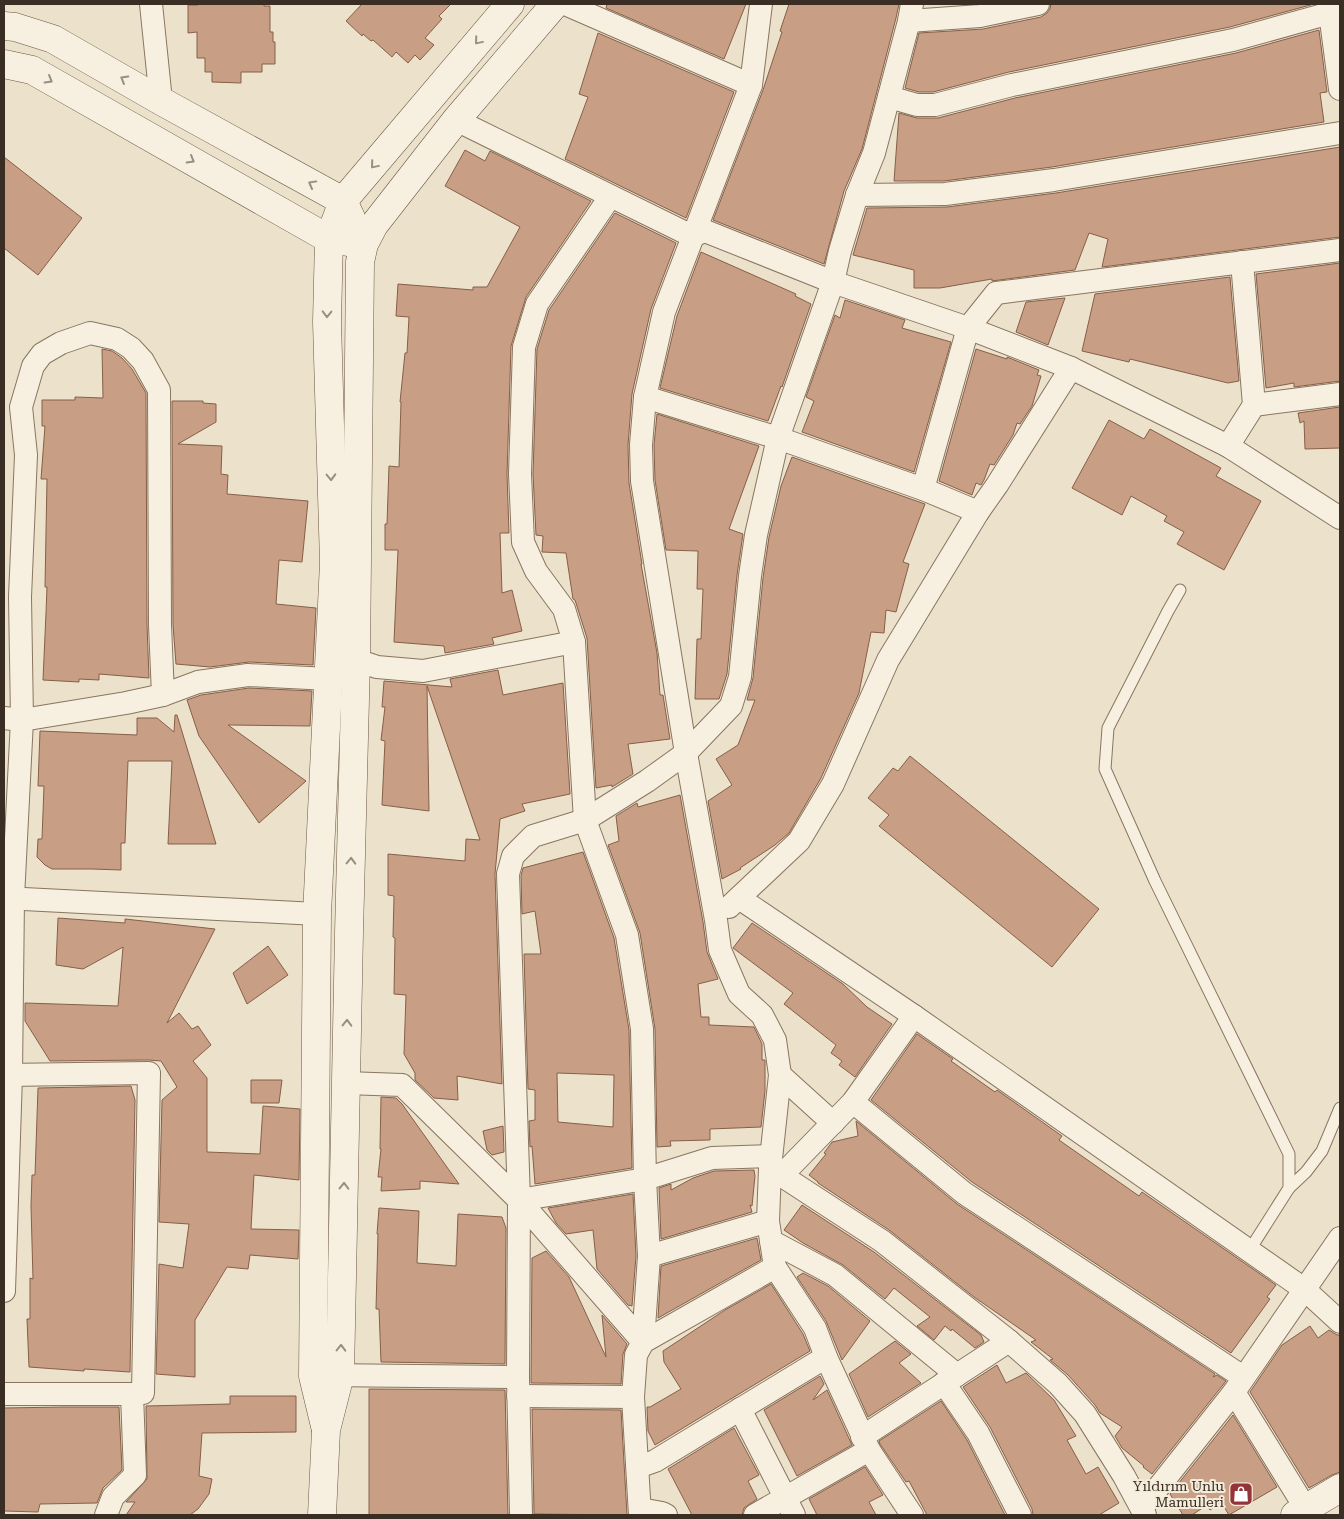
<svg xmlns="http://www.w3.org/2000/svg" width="1344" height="1519" font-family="'Roboto Serif',serif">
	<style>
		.building { fill: #c89e84; stroke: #865f48; fill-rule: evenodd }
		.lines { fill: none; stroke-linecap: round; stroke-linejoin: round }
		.lane-casing { stroke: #897560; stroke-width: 13 }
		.street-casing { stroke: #897560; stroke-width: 24 }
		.secondary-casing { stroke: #6b5643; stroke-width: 29 }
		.lane { stroke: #f7efdf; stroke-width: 11 }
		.street { stroke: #f7efdf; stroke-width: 22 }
		.secondary { stroke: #f7efdf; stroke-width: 28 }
		.oneway { stroke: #988e81 }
		.labels { text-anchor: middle; stroke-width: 4; stroke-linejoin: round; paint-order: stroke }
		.poi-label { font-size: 14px; fill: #3a2d23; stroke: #f4ecdb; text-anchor: end }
	</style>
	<rect width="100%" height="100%" fill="#ece2cc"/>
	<g class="building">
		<path d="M198,4h66v2h6v26h3v10h2v22h-13v8h-21v11l-29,-1v-10h-7v-14h-8v-26l-9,1v-28h10z"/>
		<path d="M362,4h89l-12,12 3,3 -17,19 9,7 -14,15 -5,-5 -7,8 -12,-11 -4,5 -19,-17 -2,1 -8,-7 -1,2 -16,-15z"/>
		<path d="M607,4h139l-22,55 -118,-51z"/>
		<path d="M789,4h110l-3,14 -34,131 -18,42 -20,73 -111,-44 50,-130 19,-58 -2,-1z"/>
		<path d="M1051,4h263l-84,23 -221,45 -76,20h-14l-14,-4 14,-55 64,-4 58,-12 6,-4 3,-4z"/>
		<path d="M1319,30l8,62 -7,1 4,29 -272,45 -108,14h-50l5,-68 18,5h21l77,-20 221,-45z"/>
		<path d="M598,33l136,59 -48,126 -121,-59 23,-62 -9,-3z"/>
		<path d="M1340,147v90l-238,30 6,-28 -19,-6 -14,37 -83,11v-2l-52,9h-26v-18l-61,-15 14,-47 80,-1 109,-14z"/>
		<path d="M465,150l20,11 5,-10 101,50 -65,96 -15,49 -4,128 2,59h-9l2,60 10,-3 10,41 -30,7 2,6 -49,9 -1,-7 -50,-4 4,-92h-13v-26h2l2,-58 10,1 2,-65h-1l5,-49h2l2,-36 -13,-1 2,-32 75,6v-3h14l33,-60 -75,-41z"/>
		<path d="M4,157l78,61 -44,57 -34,-27z"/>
		<path d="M615,213l61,30 -25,66 -19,85 -4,51 1,38 13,81h-1l16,89 3,42h3l7,44 -42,5 5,30 -21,13v-2l-16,3 -9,-150 -12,-38 -2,-1 -7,-46 -24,-1 1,-16 -7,-1 -3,-61 4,-125 12,-39z"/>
		<path d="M701,252l95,42 -1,2 16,8 -29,83 -1,-1 -13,35 -108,-33 17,-72z"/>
		<path d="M1340,263v118l-46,6v-4l-28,5 -10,-114z"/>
		<path d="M1230,277l9,104 -11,2 -98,-24 -1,3 -47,-11 13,-57z"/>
		<path d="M1065,298l-17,47 -32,-13 10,-30z"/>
		<path d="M845,300l60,20 -3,8 49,14 -37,130 -112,-40 12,-31 -8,-4 29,-82 5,3z"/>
		<path d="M102,349l10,2 10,7 10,11 14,24 1,232 2,53 -50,-4v6l-20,-1v3l-36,-2 3,-67 1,-26h-2l2,-108h-6l4,-53h-3v-26h33v-3l28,1z"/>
		<path d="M976,349l31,10v-2l32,13 -2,5 4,1 -9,30 -12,18 -3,-1 -4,12 -19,30 -4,-1 -6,16 -3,5 -5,-2 -4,12 -33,-14z"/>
		<path d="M172,401h31v2l13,1v18l-38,22 44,2 -1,28 7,1 -1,19 81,7 -6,61 -23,-2 -3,44 40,4 -3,57 -64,-3 -39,5 -34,-3 -3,-39z"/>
		<path d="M1340,407v41l-35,1 -1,-28 -4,2 -2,-10z"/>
		<path d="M657,414l102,32 -30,83 14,5 -6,41 -10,99 -8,25h-24l2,-60h4l2,-50h-6l1,-38 -32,-1 -11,-70 -1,-35z"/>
		<path d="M1109,420l35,19 6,-10 71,39 -5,8 45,25 -37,69 -47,-26 7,-12 -20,-11 3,-5 -36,-20 -9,19 -50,-27z"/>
		<path d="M792,457l133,47 -22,58 6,2 -13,48 -10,-2 -2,23 -13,-1 -12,61 -38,85 -32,55 -14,12 -35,23 1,1 -19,10 -14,-78 24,-16 -16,-26 22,-14 17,-45h-8l6,-22 10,-100 6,-41 12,-51z"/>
		<path d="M498,670l5,25 60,-12 7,111 -48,10 3,7 -25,8 -5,55 7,210 -45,-8 1,24 -24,-2 -19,-18v-7l-11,-19 2,-59 -12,-1 1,-56 -2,-1 1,-41 -6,-1v-41l77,7 1,-22 14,1 -53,-154 2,125 -47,-6 3,-64 -4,-1 4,-33h-3l2,-26 68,6 -2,-8z"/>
		<path d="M249,688l63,3 -2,35 -82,-1 78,56 -47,42 -60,-87 -12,-36 14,-5z"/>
		<path d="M175,715h2l39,129h-48l4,-83h-44l-3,82h-4v27l-29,-1h-40l-7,-4 -8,-8 1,-18h4l2,-53h-6l2,-55 97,4v-17h20l17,14z"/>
		<path d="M910,756l189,153 -47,58 -173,-141 10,-11 -21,-17 25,-30 5,3z"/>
		<path d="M680,795l23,127 4,30 11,27 -20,5 3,33h8v8l45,2 8,17v16h3v31l-4,36 -51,2v11l-40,1 1,5 -14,1 -2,-118 -15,-96 -32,-88 11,-4 -3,-25 21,-13 1,4z"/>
		<path d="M583,852l31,86 15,92 3,138 -97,16 -3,-38 -2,1 -1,-26 6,-1v-30l-7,-1 -4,-135h17l-6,-43 -13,3 -1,-38 2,-8zM557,1073l57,2 -1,52 -55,-5z"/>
		<path d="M58,918l67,5v-4l90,10 -48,94 12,-10 13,16 6,-3 13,19 -18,16 14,17v74l53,2 3,-48 37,3 -1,71 -45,-5 -3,54 48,1 -1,29 -48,-4 -2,14 -21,-2 -32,53v57l-39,-3 3,-110 24,4 6,-44 -30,-2 3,-122 15,-13 -16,-26 -12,-1 -99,1 -25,-40v-18l93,3 5,-59 -40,22 -27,-4z"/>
		<path d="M752,923l91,61 24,23 25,17 -37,53 -16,-12 3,-4 -11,-8 5,-8 -52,-41 9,-11 -60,-45z"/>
		<path d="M268,946l20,29 -41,29 -14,-31z"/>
		<path d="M917,1034l36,25 -2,2 44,31 2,-2 65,46 -3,4 80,56 3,-4 134,93 -9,12 3,2 -39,54 -259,-171 -101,-82z"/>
		<path d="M251,1080h31l-3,23h-28z"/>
		<path d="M131,1086l4,14 -5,272 -46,-3v2l-55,-4 -2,-48h3v-41l3,1 -2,-73 1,-31h3l3,-87z"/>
		<path d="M381,1097l15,1 6,6 57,80 -39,-3v8l-39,2 1,-14h-4l3,-28h-1z"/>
		<path d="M856,1121l101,83 258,170 -2,3 4,-2 9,6 -74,93 -9,-7 1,-1 -22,-18 -7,-12 7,-9 -22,-14 -5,-8 -27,-30 -18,-15 3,-1 -22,-17 5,-2 -62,-43 -85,-67 -71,-47v-1l-9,-7 17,-21 -2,-1 8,-11 26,-6z"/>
		<path d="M503,1126l1,26 -12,3 -5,-5 -4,-19z"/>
		<path d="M754,1170l1,6 -3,30 -2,-1 2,7 -91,27 -2,-51 12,-4v6l22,-12 21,-7z"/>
		<path d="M633,1194l3,62 -4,50 -4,-1 -31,-36 -4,-39 -27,4 -10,-11 -8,-15z"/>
		<path d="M802,1205l72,47 107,83 3,7 -9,6 -23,-19 -1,2 -6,-5 -11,14 -17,-14 13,-9 -36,-29 -9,11 -42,-34 -40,-22 -19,-13z"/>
		<path d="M379,1208l40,3 -2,52 39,3 2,-52 44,3 4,11 -1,136 -124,-2 -2,-53h-3l2,-75h-1z"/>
		<path d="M757,1238l4,22 -103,58 3,-52z"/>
		<path d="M546,1251l23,26 37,80 -4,-42 25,29 -4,10 -2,30 -90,-1 1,-125z"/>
		<path d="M803,1273l25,13 42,35 -28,39 -16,-39 -29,-44z"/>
		<path d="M771,1284l32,50 7,17 -155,94 -7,-14 -1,-24h3l31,-18 -17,-27 -1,-11 62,-41z"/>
		<path d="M1310,1326l8,12 11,-8 8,5h3v137l-8,3 -23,13 -59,-96 32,-47z"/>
		<path d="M895,1341l16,13 -12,9 22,20 -53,34 -19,-43z"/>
		<path d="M997,1365l9,18 20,-10 28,27 22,36 -9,4 19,34 12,-7 21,36 -20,12h-66l-1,-6 -42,-82 -27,-40z"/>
		<path d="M820,1376l4,8 -11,16 14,-10 25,55 -55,31 -33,-66z"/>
		<path d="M369,1389l136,1 3,125h-139z"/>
		<path d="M230,1396h66v36l-94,1 -3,43 13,3 -3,15 -11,15 -8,6h-64l9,-13h-9l21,-23 -1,-73 84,-2z"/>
		<path d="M941,1401l26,39 38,75h-78l-18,-34 -3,1 -26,-38 -1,-3z"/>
		<path d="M64,1407h55l3,63 -19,18 -6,15 -57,1 -2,8 -34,-1v-103z"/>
		<path d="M532,1409l89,1 6,105 -93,-1z"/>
		<path d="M1233,1415l44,72 -48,28 -8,-13 -11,8 -3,-5 -15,10h-9l-13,-21z"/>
		<path d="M734,1428l25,47 -11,6 9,18 -13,9 -2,7h-50l-24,-46z"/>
		<path d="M865,1467l18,28 -14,7 7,13h-59l-8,-16z"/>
	</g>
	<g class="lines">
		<g class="lane-casing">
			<g id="lane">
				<path d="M1180,590l-12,21 -60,117 -3,41 50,112 134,273v34l-40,63"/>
				<path d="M1289,1188l17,-16 16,-21 18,-43"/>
			</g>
		</g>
		<g class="street-casing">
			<g id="street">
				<path d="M151,4l10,97"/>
				<path d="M565,4l186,81"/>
				<path d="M761,4l-10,81 -87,227 -19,85 -4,48 1,36 44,272 30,167 4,30 19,44 23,21 13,25 5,35 -10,93 -2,53 7,46 40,61 11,29 43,93 43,65"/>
				<path d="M1328,4l2,9 10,76"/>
				<path d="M909,21l71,-5 58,-12"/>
				<path d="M889,97l28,8h18l77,-20 221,-45 97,-27 10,1"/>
				<path d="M456,120l236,116 13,-5 128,51 135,46 103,40 157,78 112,72"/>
				<path d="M857,195l88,-1 109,-14 286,-47"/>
				<path d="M610,197l-73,107 -13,43 -4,127 3,68 13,29 28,38 10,33 11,178 42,115 15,94 3,150 4,77 -6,86"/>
				<path d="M1242,262l12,143"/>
				<path d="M645,397l133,41 145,51 55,23"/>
				<path d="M1228,446l26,-41 86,-11"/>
				<path d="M923,489l45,-161 28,-35 344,-43"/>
				<path d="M356,660l21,7 46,4 151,-29"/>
				<path d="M4,718l18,2 104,-17 37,-8 35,-13 50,-7 81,4"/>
				<path d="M4,898l313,16"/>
				<path d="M739,898l175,118 390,273 36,33"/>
				<path d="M729,907l70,-66 34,-57 55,-124 90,-148 19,-27 74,-117"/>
				<path d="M4,1075l145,-2 -6,320 -11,1 3,81 -22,22 -7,18"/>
				<path d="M780,1075l53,48"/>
				<path d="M346,1083l56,2 117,115 124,142"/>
				<path d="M853,1102l111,91 279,184"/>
				<path d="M770,1168l112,73 127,100 49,43 27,30 39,62 21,39"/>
				<path d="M781,1176l72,-74 61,-86"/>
				<path d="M519,1200l126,-21 67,-21 59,-2"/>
				<path d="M771,1241l64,34 122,100"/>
				<path d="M649,1256l119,-35"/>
				<path d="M4,1291l7,-216 2,-177 9,-178 -2,-123 6,-142 -5,-48 12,-41 9,-12 19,-11 29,-10 27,6 14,9 12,13 16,29 1,235 3,70"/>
				<path d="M324,1375l194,2"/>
				<path d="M944,1383l34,50 42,82"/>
				<path d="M1234,1392l72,117"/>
				<path d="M4,1394h128"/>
				<path d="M518,1396l115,1"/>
				<path d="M740,1409l54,106"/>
				<path d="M862,1437l147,-96"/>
				<path d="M638,1467l17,-6 171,-104"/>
				<path d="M1142,1508l92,-116 106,-154"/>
				<path d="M640,1509l22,4 4,2"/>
				<path d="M521,1515l-3,-138 1,-177 -11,-326 5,-18 20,-20 52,-16 62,-39 39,-28 45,-47 9,-29 10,-101 6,-41 22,-97 55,-156 7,-31 17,-56 17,-42 35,-132 3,-17"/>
				<path d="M640,1515l-7,-118 3,-42 7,-13 132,-75"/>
				<path d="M755,1515l114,-65"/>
			</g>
		</g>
		<g class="secondary-casing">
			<g id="secondary">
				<path d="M4,26l11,1 38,12 108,62 182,100 8,17"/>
				<path d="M4,64l28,6 297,169 19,3"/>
				<path d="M325,1426l-12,-50 4,-462 17,-351 -7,-241 2,-83 14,-38 167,-197"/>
				<path d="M322,1515l4,-85 14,-55 9,-442 7,-273 4,-398 4,-18 10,-19 82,-105 99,-116"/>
				<path d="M1295,1515l45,-27"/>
			</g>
		</g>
		<use href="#lane" class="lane"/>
		<use href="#street" class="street"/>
		<use href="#secondary" class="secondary"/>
	</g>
	<defs><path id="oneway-chevron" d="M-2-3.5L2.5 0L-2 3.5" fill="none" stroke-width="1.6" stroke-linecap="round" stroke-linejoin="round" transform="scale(1.25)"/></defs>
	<g class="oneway">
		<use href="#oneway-chevron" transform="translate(478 41) rotate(130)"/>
		<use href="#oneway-chevron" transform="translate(124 79) rotate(-150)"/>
		<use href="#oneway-chevron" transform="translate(49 80) rotate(30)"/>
		<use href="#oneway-chevron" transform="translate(191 160) rotate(30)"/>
		<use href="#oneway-chevron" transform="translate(374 165) rotate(130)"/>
		<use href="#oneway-chevron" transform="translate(312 184) rotate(-151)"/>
		<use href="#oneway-chevron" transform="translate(327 314) rotate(91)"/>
		<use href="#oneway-chevron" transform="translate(331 477) rotate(88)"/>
		<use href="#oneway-chevron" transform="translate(351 861) rotate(-88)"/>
		<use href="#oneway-chevron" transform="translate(347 1023) rotate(-89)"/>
		<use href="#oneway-chevron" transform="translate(344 1186) rotate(-89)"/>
		<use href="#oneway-chevron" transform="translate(341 1348) rotate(-89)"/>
	</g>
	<defs>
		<g id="shop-square" transform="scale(1.25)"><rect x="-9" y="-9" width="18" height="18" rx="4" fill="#943438" stroke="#f4ecdb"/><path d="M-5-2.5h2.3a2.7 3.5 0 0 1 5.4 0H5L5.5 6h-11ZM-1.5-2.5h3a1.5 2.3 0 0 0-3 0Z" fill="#fff"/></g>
	</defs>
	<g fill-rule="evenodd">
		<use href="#shop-square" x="1241" y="1494"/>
	</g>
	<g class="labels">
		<g class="poi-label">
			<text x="1224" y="1491">Yıldırım Unlu<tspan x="1224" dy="16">Mamulleri</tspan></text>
		</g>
	</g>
	<rect width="1344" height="1519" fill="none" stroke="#3a2d23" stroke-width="10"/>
</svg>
